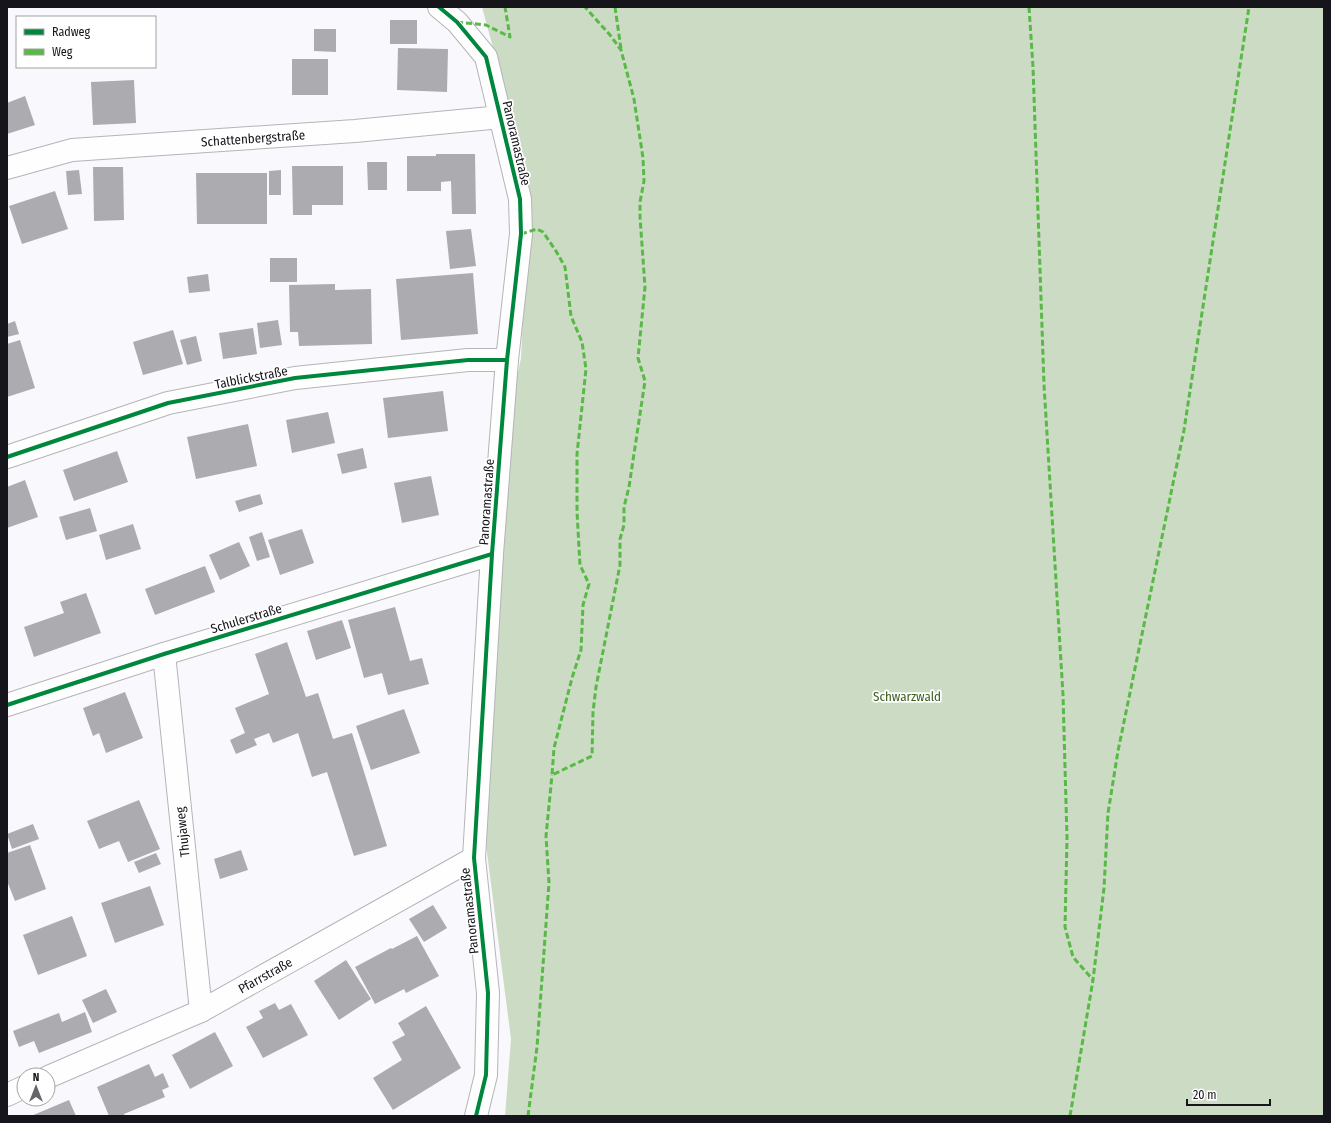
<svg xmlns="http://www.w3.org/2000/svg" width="1331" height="1123" font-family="'Fira Sans Condensed',sans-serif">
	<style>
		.forest { fill: #ccdbc3 }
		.building { fill: #ababb0 }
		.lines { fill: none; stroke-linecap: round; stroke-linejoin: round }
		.minor-casing { stroke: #b4b4b9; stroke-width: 24 }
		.minor { stroke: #fefeff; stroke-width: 22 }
		.quiet { stroke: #58b947; stroke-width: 3; stroke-dasharray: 6 3; stroke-linecap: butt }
		.cycleway-casing { stroke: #fff; stroke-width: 6 }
		.cycleway { stroke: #00873e; stroke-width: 4 }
		.labels { text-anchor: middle; stroke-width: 3.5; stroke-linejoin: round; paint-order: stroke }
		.street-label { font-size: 13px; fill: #15151b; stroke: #fff }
		.park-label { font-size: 13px; fill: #3d5f1f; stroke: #fff }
	</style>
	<rect width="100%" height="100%" fill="#f9f9fd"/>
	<path class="forest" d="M482,7h842v1109h-819l6,-77 -25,-194 12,-375 23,-112 8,-177z"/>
	<g class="building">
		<rect x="390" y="20" width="27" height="24"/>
		<path d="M314,29h22v23l-22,-1z"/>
		<path d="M398,48l50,1 -1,43 -50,-2z"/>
		<rect x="292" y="59" width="36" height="36"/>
		<path d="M134,80l2,43 -43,2 -2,-43z"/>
		<path d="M25,96l10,29 -28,9v-31z"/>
		<path d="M436,154h39l1,60h-24l-1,-33 -10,1v9h-34v-35h29z"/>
		<path d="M367,162h20v28h-19z"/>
		<path d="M292,166h51v39h-31v10h-19z"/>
		<path d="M93,167h30l1,53 -30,1z"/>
		<path d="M79,170l3,24 -14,1 -2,-24z"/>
		<path d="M281,170v25h-12v-24z"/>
		<path d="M196,173h71v51h-70z"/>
		<path d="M55,191l13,38 -46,15 -13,-38z"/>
		<path d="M471,229l5,37 -26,3 -4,-38z"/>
		<rect x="270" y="258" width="27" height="24"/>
		<path d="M473,273l5,61 -77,6 -5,-61z"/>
		<path d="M208,274l2,17 -21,2 -2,-16z"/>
		<path d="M335,284v6l36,-1 1,55 -73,2 -1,-14h-8l-1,-47z"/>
		<path d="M278,320l4,25 -22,3 -3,-25z"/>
		<path d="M15,321l4,13 -12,3v-13z"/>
		<path d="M253,328l4,26 -34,5 -4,-26z"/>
		<path d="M173,330l10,34 -40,11 -10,-33z"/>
		<path d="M196,336l6,25 -15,4 -7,-25z"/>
		<path d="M20,340l15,48 -28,9v-53z"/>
		<path d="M443,391l5,40 -60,7 -5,-40z"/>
		<path d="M328,412l7,31 -43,10 -6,-33z"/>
		<path d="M248,424l9,42 -61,13 -9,-42z"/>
		<path d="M363,448l4,20 -25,6 -5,-20z"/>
		<path d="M117,451l11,31 -54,19 -11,-31z"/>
		<path d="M431,476l8,39 -37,8 -8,-40z"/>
		<path d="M25,480l13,37 -31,11v-41z"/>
		<path d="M260,494l3,10 -24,8 -4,-11z"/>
		<path d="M90,508l7,23 -31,9 -7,-23z"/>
		<path d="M133,524l8,25 -35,11 -7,-25z"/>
		<path d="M302,529l12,34 -34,12 -12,-35z"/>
		<path d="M262,532l8,25 -13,4 -8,-24z"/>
		<path d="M239,542l11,24 -30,14 -11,-25z"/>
		<path d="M205,566l10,26 -60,23 -10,-26z"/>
		<path d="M86,593l15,40 -67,24 -10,-30 40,-14 -4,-11z"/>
		<path d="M395,607l15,54 12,-3 7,26 -41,11 -6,-22 -18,5 -16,-58z"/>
		<path d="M342,620l9,28 -35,12 -9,-29z"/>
		<path d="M287,642l19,55 12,-4 15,46 19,-6 35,113 -33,10 -27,-84 -15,5 -14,-44 -25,10 -4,-10 -15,6 3,6 -21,9 -6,-14 15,-7 -10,-25 34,-14 -14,-40z"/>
		<path d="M125,692l18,46 -37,15 -7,-20 -6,3 -10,-28z"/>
		<path d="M404,709l16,44 -49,17 -15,-44z"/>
		<path d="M139,800l21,49 -32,13 -9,-21 -20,8 -12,-28z"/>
		<path d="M33,824l6,15 -27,10 -5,-15z"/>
		<path d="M30,845l16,44 -31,12 -8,-20v-28z"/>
		<path d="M241,850l7,20 -28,9 -6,-20z"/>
		<path d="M156,853l5,11 -22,9 -5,-11z"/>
		<path d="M150,886l14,39 -49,18 -14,-40z"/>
		<path d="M433,905l14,23 -23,14 -15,-23z"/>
		<path d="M72,916l15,40 -49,19 -15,-40z"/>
		<path d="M417,936l22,40 -33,17 -2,-4 -29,15 -20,-37 36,-19 1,1z"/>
		<path d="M346,960l25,39 -32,21 -25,-39z"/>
		<path d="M106,989l11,23 -24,11 -11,-23z"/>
		<path d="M275,1003l4,7 12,-6 17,31 -45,23 -17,-31 17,-9 -4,-7z"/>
		<path d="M426,1006l35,62 -68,42 -20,-32 29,-18 -10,-18 13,-7 -7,-12z"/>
		<path d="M85,1012l7,20 -53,21 -5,-12 -15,6 -6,-16 46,-18 3,9z"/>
		<path d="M215,1032l18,34 -43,23 -18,-34z"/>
		<path d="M149,1064l6,13 8,-4 6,14 -7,3 3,7 -41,17 1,2h-16l-12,-29z"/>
		<path d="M69,1100l7,16h-45z"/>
	</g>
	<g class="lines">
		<g class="minor-casing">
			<g id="minor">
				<path d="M439,7l18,15 29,35 34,142 1,35 -14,126 -15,194 -18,304 14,135 -2,82 -10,41"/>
				<path d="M7,168l65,-18 283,-19 146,-14"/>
				<path d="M7,457l161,-54 127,-25 173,-18h39"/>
				<path d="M164,654l37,357"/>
				<path d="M7,705l157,-51 328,-100"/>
				<path d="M48,1077l153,-66 273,-153"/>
				<path d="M7,1095l17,-8"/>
			</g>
		</g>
		<use href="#minor" class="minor"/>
		<g class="quiet">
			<path d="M615,7l6,42"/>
			<path d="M1029,7l4,60 11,318 19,310 4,143 -2,89 8,30 20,23"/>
			<path d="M457,22l29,3 24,12 -5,-30"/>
			<path d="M521,234l16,-5 6,3 13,19 9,16 6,49 11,26 4,27 -9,85v58l3,53 9,19 -6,21 -2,45 -9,28 -18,70 -2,27 40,-19 1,-44 3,-25 24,-122v-26l4,-14v-18l5,-20 16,-106 -7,-23 7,-71 -5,-70v-15l4,-21 -1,-23 -9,-59 -13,-49 -11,-15 -25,-28"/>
			<path d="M528,1116l9,-69 12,-164 -3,-47 6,-61"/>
			<path d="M1070,1116l23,-136 11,-92 4,-75 10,-62 66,-321 65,-423"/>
		</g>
		<g class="cycleway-casing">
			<g id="cycleway">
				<path d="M439,7l18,15 29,35 34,142 1,35 -14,126 -15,194 -18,304 14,135 -2,82 -10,41"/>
				<path d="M7,457l161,-54 127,-25 173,-18h39"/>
				<path d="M7,705l157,-51 328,-100"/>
			</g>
		</g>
		<use href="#cycleway" class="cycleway"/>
	</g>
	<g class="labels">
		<g class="street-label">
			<text transform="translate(253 138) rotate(-4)" y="5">Schattenbergstraße</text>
			<text transform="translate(517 143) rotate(77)" y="5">Panoramastraße</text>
			<text transform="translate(251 377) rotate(-11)" y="5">Talblickstraße</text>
			<text transform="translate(486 502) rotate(-86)" y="5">Panoramastraße</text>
			<text transform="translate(246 618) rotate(-17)" y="5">Schulerstraße</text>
			<text transform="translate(182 832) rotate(-96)" y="5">Thujaweg</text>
			<text transform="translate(469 911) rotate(-96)" y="5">Panoramastraße</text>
			<text transform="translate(265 975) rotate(-29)" y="5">Pfarrstraße</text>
		</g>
		<g class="park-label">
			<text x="907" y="701">Schwarzwald</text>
		</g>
	</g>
	<rect width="1331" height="1123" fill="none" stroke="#15151b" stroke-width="16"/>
	<rect x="16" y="16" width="140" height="52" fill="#ffffff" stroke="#a1a1a4"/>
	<rect x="24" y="29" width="20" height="6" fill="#00873e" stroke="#a1a1a4"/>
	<text x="52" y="36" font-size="12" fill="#15151b">Radweg</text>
	<rect x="24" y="49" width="20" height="6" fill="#58b947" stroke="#a1a1a4"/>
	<text x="52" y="56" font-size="12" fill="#15151b">Weg</text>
	<g transform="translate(36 1087)"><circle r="19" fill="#ffffff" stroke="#a1a1a4"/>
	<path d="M0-3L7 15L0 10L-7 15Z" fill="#65656a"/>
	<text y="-6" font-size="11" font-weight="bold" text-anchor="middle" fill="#15151b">N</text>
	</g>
	<path d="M1187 1099v6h83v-6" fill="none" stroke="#15151b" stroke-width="2"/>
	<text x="1193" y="1099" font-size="12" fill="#15151b" stroke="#ffffff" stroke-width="3" paint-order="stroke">20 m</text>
</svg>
